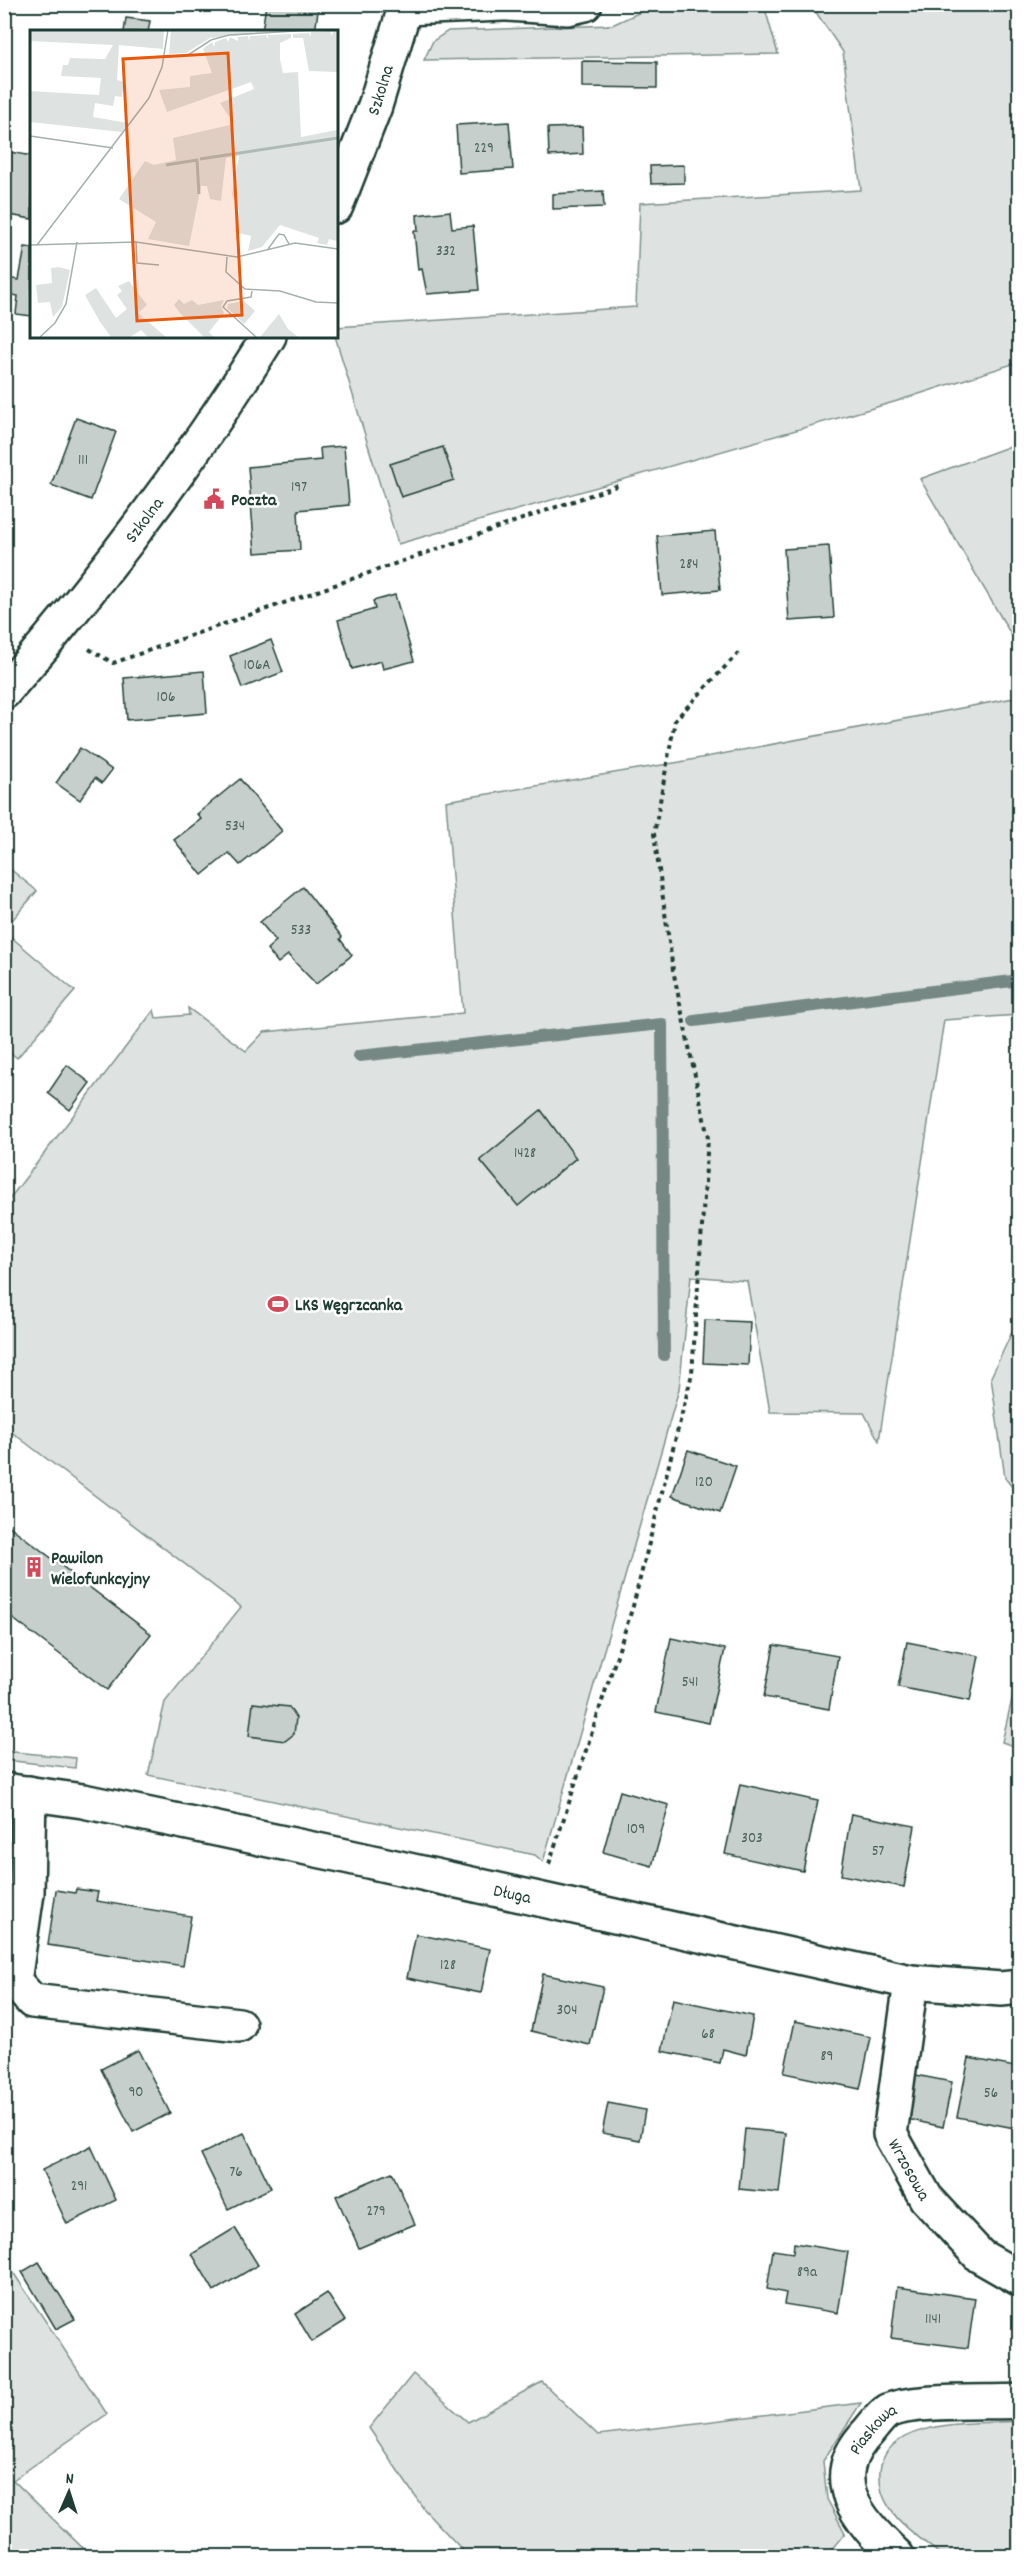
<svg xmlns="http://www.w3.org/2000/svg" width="1024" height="2561" font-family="Dekko,sans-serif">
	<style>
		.green { fill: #dee3e2; stroke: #7e908b; stroke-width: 1.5 }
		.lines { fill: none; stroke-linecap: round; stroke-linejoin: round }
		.stream { stroke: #758883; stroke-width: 12 }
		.building { fill: #c7cfcc; stroke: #1f3d34; stroke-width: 1.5 }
		.minor-casing { stroke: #1f3d34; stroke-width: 38 }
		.path { stroke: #1f3d34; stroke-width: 4; stroke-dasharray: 4.5 4.5; stroke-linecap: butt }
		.minor { stroke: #fff; stroke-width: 33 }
		.labels { text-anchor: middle; stroke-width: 5; stroke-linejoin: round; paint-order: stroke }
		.number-label { font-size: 15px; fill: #49625a }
		.street-label { font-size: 18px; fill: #1f3d34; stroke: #fff }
		.poi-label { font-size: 18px; font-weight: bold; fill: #1f3d34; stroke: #fff; text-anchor: start }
		.inset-river { fill: none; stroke: #afbab7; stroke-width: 3 }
		.inset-road { fill: none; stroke: #a5b1ae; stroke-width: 1.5 }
		.view { fill: #e8590c; fill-opacity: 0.15; stroke: #e8590c; stroke-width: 3 }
		.inset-edge { fill: none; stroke: #1f3d34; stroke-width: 3 }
	</style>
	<rect width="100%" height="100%" fill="#fff"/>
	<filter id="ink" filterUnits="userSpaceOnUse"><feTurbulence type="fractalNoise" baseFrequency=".0167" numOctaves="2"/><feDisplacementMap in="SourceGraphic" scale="12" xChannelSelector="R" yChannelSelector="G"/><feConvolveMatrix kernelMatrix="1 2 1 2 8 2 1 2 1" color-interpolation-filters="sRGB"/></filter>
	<g filter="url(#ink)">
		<g class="green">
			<path d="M658,4l106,1 14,49 -354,6 9,-19 15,-10 164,-6z"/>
			<path d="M811,5h208v357l-125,40 -496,142 -63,-208 1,-9 300,-20 4,-104 221,-13 -18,-138z"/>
			<path d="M1019,443h1l-1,205 -99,-169z"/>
			<path d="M1019,697v318l-75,5 -65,421 -15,-28 -94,-1 -23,-131 -56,-5 -12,113 -136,473 -8,-7 -387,-80 17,-73 76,-95 -236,-180 -1,-221 150,-196 2,8 33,-3 -1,-7 58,43 18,-19 199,-19 -17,-212 234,-39z"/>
			<path d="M4,864l33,27 -29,34 -3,-3z"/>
			<path d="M4,931l71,60 -58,67 -12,-10z"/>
			<path d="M1019,1317l1,179h-1l-14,-18 -14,-101z"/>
			<path d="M1019,1669l1,79h-1l-17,-6z"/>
			<path d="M4,1751l72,7 -1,10 -70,-8z"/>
			<path d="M5,2260l102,154 -94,66 78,76h-86z"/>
			<path d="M413,2374l55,48 74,-40 56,53 263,-32 -38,58 4,38 18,34 -19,23h-358l-45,-48 -54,-80z"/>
			<path d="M1019,2421v135h-77c-16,-14 -40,-29 -51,-46 -9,-13 -12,-24 -11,-39 5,-54 100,-47 139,-50z"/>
		</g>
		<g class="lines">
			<g class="stream">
				<path d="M694,1021l326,-41"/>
				<path d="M359,1056l303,-32 2,331"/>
			</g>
		</g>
		<g class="building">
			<path d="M266,4h53l-4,28h-53z"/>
			<path d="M126,18l24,3 -2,11h-24z"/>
			<path d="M582,61l75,1v26l-75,-1z"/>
			<path d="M509,122l4,47 -54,4 -3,-48z"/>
			<path d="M582,127l1,27 -34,2 -1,-28z"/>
			<path d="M4,151l28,5v63l-28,-5z"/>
			<path d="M684,165v18l-33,1 -1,-18z"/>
			<path d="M603,191l1,16 -51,2v-15z"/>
			<path d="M450,211l2,17 21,-2 6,64 -52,4 -5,-25 -4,1 -4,-39h4l-1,-16z"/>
			<path d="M25,247l7,1v68l-16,-2 2,-18 -14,-3 2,-15 13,2z"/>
			<path d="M76,418l40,14 -25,68 -40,-15z"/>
			<path d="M344,446l5,59 -51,5 2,40 -45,3 -7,-86 73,-7 -1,-12z"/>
			<path d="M443,447l11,33 -53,17 -11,-33z"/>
			<path d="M715,531l5,59 -58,5 -5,-59z"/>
			<path d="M829,546l5,72 -45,3 -5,-72z"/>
			<path d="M395,595l19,66 -31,8 -2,-8 -29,8 -14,-49 37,-11 -2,-8z"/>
			<path d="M271,640l12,32 -41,16 -12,-32z"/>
			<path d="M204,671l3,42 -80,7 -3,-42z"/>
			<path d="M80,748l32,22 -10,13 -7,-5 -15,22 -24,-17z"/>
			<path d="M240,779l42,52 -42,34 -11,-12 -27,22 -28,-35 27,-21 -4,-5z"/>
			<path d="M303,887l39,50 -2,2 12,16 -36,29 -28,-29 -10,8 -11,-14 9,-8 -16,-19z"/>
			<path d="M67,1065l23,18 -20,27 -22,-17z"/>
			<path d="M541,1110l35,48 -58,48 -38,-46z"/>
			<path d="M705,1320l45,2 -2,43 -45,-2z"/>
			<path d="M688,1450l48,16 -16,47 -48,-17z"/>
			<path d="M4,1522l147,112 -44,56 -103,-78z"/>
			<path d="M671,1638l54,11 -16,74 -53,-11z"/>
			<path d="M907,1642l72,14 -9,45 -72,-14z"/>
			<path d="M774,1645l64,11 -9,53 -65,-12z"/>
			<path d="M253,1703l36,4 7,11 -2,16 -9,7 -36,-5z"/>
			<path d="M740,1784l78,17 -15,70 -78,-17z"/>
			<path d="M620,1791l49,14 -17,61 -49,-14z"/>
			<path d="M851,1814l64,12 -11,61 -63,-12z"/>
			<path d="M76,1889l22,3 -2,9 95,15 -8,50 -135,-21 8,-55 19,3z"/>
			<path d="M416,1934l74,15 -9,44 -74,-15z"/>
			<path d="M543,1974l60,13 -13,58 -59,-14z"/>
			<path d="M673,1999l80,17 -7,39 -23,-6 -3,14 -58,-12z"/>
			<path d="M795,2021l76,16 -11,52 -76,-16z"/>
			<path d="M138,2050l32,63 -37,19 -32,-63z"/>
			<path d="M969,2058l51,10v61l-63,-12z"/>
			<path d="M916,2075l36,7 -9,45 -36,-8z"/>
			<path d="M608,2103l37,7 -5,30 -38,-7z"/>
			<path d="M745,2129l41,4 -7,60 -40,-4z"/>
			<path d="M244,2133l27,55 -43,21 -27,-55z"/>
			<path d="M91,2146l25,54 -49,24 -25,-54z"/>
			<path d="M392,2172l23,52 -56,24 -23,-52z"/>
			<path d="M235,2228l23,37 -44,26 -22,-37z"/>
			<path d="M794,2243l54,9 -10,61 -54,-9 2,-11 -19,-4 6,-39 20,3z"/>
			<path d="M39,2262l36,57 -19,10 -34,-57z"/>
			<path d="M897,2287l78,11 -7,50 -77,-10z"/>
			<path d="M327,2293l18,28 -33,21 -17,-28z"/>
		</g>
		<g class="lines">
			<g class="minor-casing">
				<g id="minor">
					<path d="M508,4l60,4 17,-4"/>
					<path d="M405,8l98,-4"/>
					<path id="s1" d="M336,206l39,-100 31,-102"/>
					<path id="s2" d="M4,692c97,-111 187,-230 265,-356"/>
					<path id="s3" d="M4,1790l79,11 258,54 570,127 90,7 19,-2"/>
					<path d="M29,1793l-2,100 -13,88 18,20 207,24"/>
					<path id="s4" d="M911,1982l-21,152 36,64 54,58 40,23"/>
					<path id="s5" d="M897,2556c-39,-36 -75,-77 -28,-125 5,-6 12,-16 19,-20 23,-12 102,-8 132,-10"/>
				</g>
			</g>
			<g class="path">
				<path d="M89,649l24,14 506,-178"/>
				<path d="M549,1864l84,-258 59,-232 16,-236 -35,-168 -19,-136 21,-114 64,-68"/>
			</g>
			<use href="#minor" class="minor"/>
		</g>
	</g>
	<defs>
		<g id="civic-bare" transform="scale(1.62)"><path d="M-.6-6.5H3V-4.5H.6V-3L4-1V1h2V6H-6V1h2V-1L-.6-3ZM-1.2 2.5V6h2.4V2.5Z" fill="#d1495b" stroke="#fff" stroke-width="2.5" paint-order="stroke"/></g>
		<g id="stadium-bare" transform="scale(1.62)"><path d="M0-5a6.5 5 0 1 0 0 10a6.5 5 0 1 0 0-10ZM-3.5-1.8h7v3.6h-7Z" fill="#d1495b" stroke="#fff" stroke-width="2.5" paint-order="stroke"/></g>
		<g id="building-bare" transform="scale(1.62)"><path d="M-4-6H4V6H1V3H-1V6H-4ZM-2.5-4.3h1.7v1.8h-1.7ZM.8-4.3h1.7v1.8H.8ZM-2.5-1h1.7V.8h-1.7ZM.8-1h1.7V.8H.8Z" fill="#d1495b" stroke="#fff" stroke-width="2.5" paint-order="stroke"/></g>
	</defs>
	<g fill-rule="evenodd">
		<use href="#civic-bare" x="214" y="499"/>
		<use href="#stadium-bare" x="278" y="1304"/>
		<use href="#building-bare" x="34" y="1567"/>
	</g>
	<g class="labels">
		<g class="number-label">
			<text x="484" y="152">229</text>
			<text x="446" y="255">332</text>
			<text x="83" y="464">111</text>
			<text x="299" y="491">197</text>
			<text x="689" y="568">284</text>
			<text x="257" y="669">106A</text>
			<text x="166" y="701">106</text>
			<text x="235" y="830">534</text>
			<text x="301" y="934">533</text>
			<text x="525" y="1157">1428</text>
			<text x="704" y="1486">120</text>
			<text x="690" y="1686">541</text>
			<text x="636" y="1833">109</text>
			<text x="752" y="1842">303</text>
			<text x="878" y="1855">57</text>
			<text x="448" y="1969">128</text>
			<text x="567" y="2014">304</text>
			<text x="708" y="2038">68</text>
			<text x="827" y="2060">89</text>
			<text x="136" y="2096">90</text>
			<text x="991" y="2097">56</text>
			<text x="236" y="2176">76</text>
			<text x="79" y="2190">291</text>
			<text x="376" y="2215">279</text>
			<text x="807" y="2276">89a</text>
			<text x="933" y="2323">1141</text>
		</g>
		<g class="street-label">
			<text dy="6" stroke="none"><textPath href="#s1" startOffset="124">Szkolna</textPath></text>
			<text dy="6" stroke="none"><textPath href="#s2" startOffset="222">Szkolna</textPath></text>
			<text dy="6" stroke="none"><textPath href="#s3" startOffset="519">Długa</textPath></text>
			<text dy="6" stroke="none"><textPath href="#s4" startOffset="194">Wrzosowa</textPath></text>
			<text dy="6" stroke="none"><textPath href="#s5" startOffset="153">Piaskowa</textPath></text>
		</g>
		<g class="poi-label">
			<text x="231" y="505">Poczta</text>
			<text x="295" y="1310">LKS Węgrzcanka</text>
			<text x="51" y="1563">Pawilon<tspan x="51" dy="21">Wielofunkcyjny</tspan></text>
		</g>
	</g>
	<g transform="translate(30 30)">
		<rect width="308" height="308" fill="#fff"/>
		<path d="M0,0h134l-1,19 -44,-4 -2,35 7,2 -2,15 -7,-1 -2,10 -18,-3 -2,14 35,6 -6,9 -92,-10v-31l69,4 2,-17 -40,-2 2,-11h5l2,-7 35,1 8,-14 -83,-4zM141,0h125l-86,8 -24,15 -17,1zM303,0h4v42l-28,-1 -6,-33h-10v-4l16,-1 1,4 1,-5 19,-1 2,5zM261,4v4l-11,5v16l3,14 15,-1 3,65 36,-7v111l-8,-2 -2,6 -10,-2 2,-5 -39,-13 -18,22 -14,4 3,-15 -16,-4 4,-22 -7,-16 7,-38 -13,2 -5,43 -11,-2 -3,-13h-6l-12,60 -41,-7 8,-17 -37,-23 26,-38 9,4 22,-5 -3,-22 61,-14 -14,-21 34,-14 -3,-7 -84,30 -8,-22 31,-3v-11l22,-3 -9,-24 9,-7 2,5 1,-5 11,-4 2,4 2,-5 8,4v-4l10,-1 1,5 1,-5 16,-1 2,4v-4zM29,237l11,3 -8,37 -9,10 -3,-15 -12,1 -2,-18 16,-2 -1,-15zM99,251l18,24 -9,8 28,24h-18l-7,-7 -11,7h-19l-11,-15 -15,-27 11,-7 20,30 11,-9 -10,-14 5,-4 -4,-5zM149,269l5,5 8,-4 6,5 26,-5 -3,6 3,7 -15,19 5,5h-10l-24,-24 -6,-8zM214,271l11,10 -11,13 -17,-16 1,-4zM249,284l9,15 10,8h-38z" fill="#dee3e2"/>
		<path class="inset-river" d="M170,129l138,-21M136,135l31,-5 2,34"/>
		<path class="inset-road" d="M135,27l23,-2 23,-15 18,-5 84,-5M0,106l83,12M106,212l1,21 22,2M0,215l106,-3 101,15 58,-14 43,6M7,215l112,-147 13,-31 6,-37M238,219l11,-15 5,1 5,9M197,227l-1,15 19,17 35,2 36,11 22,1M222,261l-1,6 -24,4 -4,6 33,30M10,307l15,-14 11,-19 11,-62"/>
		<path class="view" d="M198,23l14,262 -105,6 -14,-262z"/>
		<rect width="308" height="308" class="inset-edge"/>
	</g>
	<rect width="1024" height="2561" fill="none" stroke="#fff" stroke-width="24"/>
	<rect x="12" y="12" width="1000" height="2537" fill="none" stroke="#1f3d34" stroke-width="2" filter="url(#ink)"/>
	<g transform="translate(69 2492) rotate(3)" stroke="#ffffff" stroke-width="4.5" paint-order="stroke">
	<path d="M0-4.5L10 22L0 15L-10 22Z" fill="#1f3d34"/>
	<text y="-9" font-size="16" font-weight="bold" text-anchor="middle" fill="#1f3d34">N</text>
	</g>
</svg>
